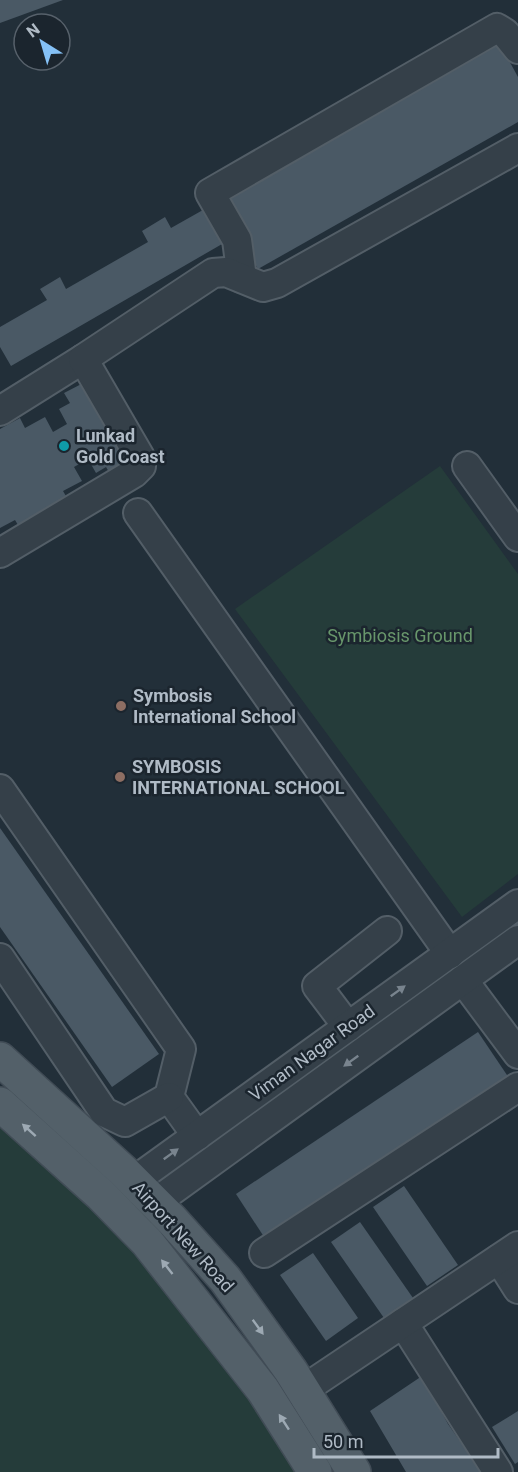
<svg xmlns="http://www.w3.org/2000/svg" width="518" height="1472" font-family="Roboto,sans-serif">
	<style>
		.green { fill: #253c3a }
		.building { fill: #4a5965 }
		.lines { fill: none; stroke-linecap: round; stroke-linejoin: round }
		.minor-casing { stroke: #535e67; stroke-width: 32 }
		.major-casing { stroke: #414c56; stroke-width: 36 }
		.minor { stroke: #354049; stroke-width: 28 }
		.major { stroke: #536069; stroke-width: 33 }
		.oneway { fill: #79848e }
		.oneway2 { fill: #9da9b3 }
		.culture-dot { fill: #0f9aa8; stroke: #1b252e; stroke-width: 2 }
		.education-dot { fill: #8d6e63; stroke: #1b252e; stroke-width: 2 }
		.labels { text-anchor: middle; stroke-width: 5; stroke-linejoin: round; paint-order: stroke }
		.poi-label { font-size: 18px; font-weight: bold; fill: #b0bbc6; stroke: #1b252e; text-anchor: start }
		.park-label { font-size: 18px; fill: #68966b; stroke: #1b252e }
		.street-label { font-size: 18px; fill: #b0bbc6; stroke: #1b252e }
	</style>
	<rect width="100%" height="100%" fill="#222f39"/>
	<g class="green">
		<path d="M440,466l78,108v300l-56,43 -227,-308z"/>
		<path d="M0,1122l144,130 86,109 68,111h-298z"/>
	</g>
	<g class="building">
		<path d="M0,0h63l-63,23z"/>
		<path d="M496,37l22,40v45l-260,147 -42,-74z"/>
		<path d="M210,206l19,34 -218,126 -11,-19v-20l47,-27 -7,-11 20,-12 6,12 82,-47 -6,-11 23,-14 6,11z"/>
		<path d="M91,379l18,32 -10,6 9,15 9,-5 21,37 -25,15 -7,-12 -10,6 -8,-14 -14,8 8,14 -19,10 7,12 -49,27 -6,-10 -15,8v-99l20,-11 5,10 20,-11 8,15 14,-8 -8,-15 11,-6 -6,-10z"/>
		<path d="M0,828l159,226 -47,33 -112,-160z"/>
		<path d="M478,1032l33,49 -243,162 -32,-49z"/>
		<path d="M404,1186l54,79 -31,21 -54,-79z"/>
		<path d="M360,1222l53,76 -29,20 -53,-76z"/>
		<path d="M313,1253l45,65 -32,23 -46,-66z"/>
		<path d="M422,1376l26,48 16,23 4,-3 18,28h-80l-36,-61z"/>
		<path d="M518,1411v51l-3,2 -23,-37z"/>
	</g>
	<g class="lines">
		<g class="minor-casing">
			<g id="minor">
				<path d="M242,278l-5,-38 -27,-47 287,-165 8,5 13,16"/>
				<path d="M0,411l83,-52"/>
				<path d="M467,466l51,71"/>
				<path d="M138,513l312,441"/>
				<path d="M0,553l134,-80 7,-7 -1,-9 -57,-98 130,-86 13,-1 37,15 14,-4 241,-135"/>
				<path d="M0,789l181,260 -12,48 28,39"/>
				<path d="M0,958l104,154 21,10 44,-25"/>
				<path d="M463,980l55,74"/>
				<path d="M348,1027l-31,-41 70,-55"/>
				<path d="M116,1194l402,-290"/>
				<path d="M138,1215l380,-275"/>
				<path d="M264,1253l254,-166"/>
				<path d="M499,1259l19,30"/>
				<path d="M403,1323l95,149"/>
				<path d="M303,1390l215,-144"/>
			</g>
		</g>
		<g class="major-casing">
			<g id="major">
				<path d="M0,1059l122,111 50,50 53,59 66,92 63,101"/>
				<path d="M0,1104l100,90 47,48 116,148 52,82"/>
			</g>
		</g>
		<use href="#minor" class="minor"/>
		<use href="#major" class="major"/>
	</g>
	<defs><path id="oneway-solid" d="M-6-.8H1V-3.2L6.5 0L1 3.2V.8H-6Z" transform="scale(1.5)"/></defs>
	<g class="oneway">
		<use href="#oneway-solid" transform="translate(398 991) rotate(-36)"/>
		<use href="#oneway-solid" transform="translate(351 1061) rotate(144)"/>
		<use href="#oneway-solid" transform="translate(171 1154) rotate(-36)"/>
	</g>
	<g class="oneway2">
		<use href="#oneway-solid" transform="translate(29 1130) rotate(-138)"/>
		<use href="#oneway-solid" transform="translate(167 1267) rotate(-128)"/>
		<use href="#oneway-solid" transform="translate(258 1327) rotate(54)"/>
		<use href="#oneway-solid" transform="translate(284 1422) rotate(-123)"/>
	</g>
	<circle class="culture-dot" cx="64" cy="446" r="6"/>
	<g class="education-dot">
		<circle cx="121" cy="706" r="6"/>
		<circle cx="120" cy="777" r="6"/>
	</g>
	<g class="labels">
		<g class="poi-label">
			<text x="76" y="442">Lunkad<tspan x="76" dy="21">Gold Coast</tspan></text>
			<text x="133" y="702">Symbosis<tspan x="133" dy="21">International School</tspan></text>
			<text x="132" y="773">SYMBOSIS<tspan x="132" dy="21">INTERNATIONAL SCHOOL</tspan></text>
		</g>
		<g class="park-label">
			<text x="400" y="642">Symbiosis Ground</text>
		</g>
		<g class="street-label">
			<text transform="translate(312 1053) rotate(-36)" y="6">Viman Nagar Road</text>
			<text transform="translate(183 1237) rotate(48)" y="6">Airport New Road</text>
		</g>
	</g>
	<g transform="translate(42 42) rotate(323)"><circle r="28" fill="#1b252e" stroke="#57616b" stroke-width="1.5"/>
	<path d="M0-4.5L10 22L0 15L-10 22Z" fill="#85c1f6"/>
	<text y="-9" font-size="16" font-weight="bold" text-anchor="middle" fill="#b0bbc6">N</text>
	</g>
	<path d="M314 1448v9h184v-9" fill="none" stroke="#b0bbc6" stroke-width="3"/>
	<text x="323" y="1448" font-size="18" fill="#b0bbc6" stroke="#1b252e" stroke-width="4.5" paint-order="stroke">50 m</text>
</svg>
